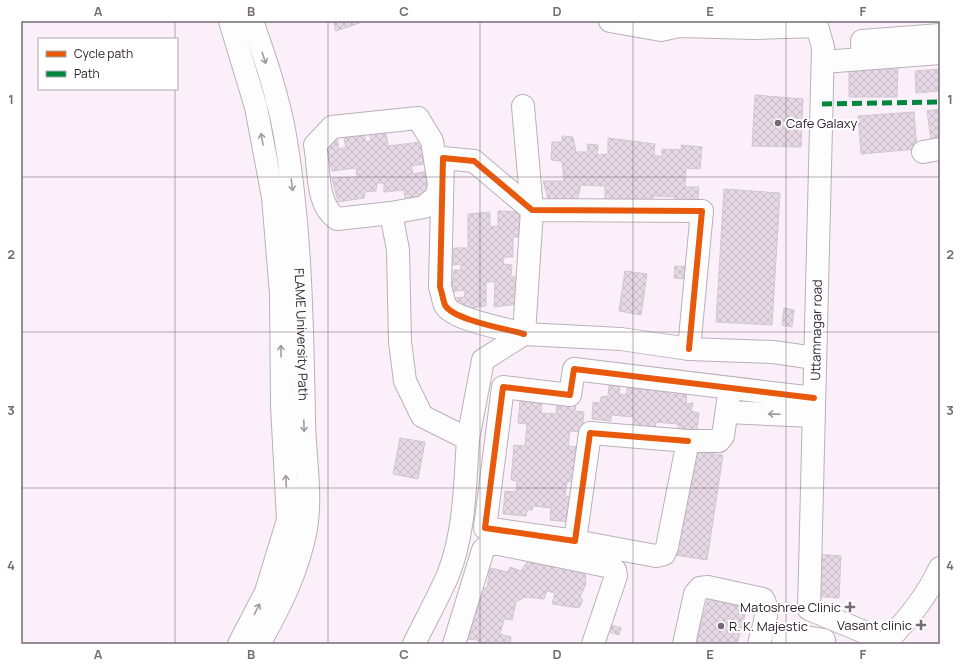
<svg xmlns="http://www.w3.org/2000/svg" width="961" height="665" font-family="Manrope,sans-serif">
	<style>
		.building { fill: url(#building-cross-hatch); stroke: #d1c7d1 }
		.lines { fill: none; stroke-linecap: round; stroke-linejoin: round }
		.minor-casing { stroke: #bab0ba; stroke-width: 24 }
		.minor { stroke: #fefdfe; stroke-width: 22 }
		.quiet { stroke: #00873e; stroke-width: 5; stroke-dasharray: 10 5; stroke-linecap: butt }
		.cycleway-casing { stroke: #fff; stroke-width: 8 }
		.cycleway { stroke: #e8590c; stroke-width: 6 }
		.oneway { stroke: #a09ba0 }
		.grid { fill: none; stroke: #766b75; stroke-width: 1; stroke-opacity: 0.55 }
		.poi-dot { fill: #766b75; stroke: #fff; stroke-width: 1.5 }
		.labels { text-anchor: middle; stroke-width: 4; stroke-linejoin: round; paint-order: stroke }
		.poi-label { font-size: 13px; fill: #2e232d; stroke: #fff; text-anchor: start }
		.street-label { font-size: 13px; fill: #2e232d; stroke: #fff }
		.neatline { fill: none; stroke: #766b75; stroke-width: 1.5 }
		.grid-label { font-size: 13px; text-anchor: middle; font-weight: bold; fill: #766b75 }
	</style>
	<defs>
		<pattern id="building-cross-hatch" width="8" height="8" patternUnits="userSpaceOnUse"><rect width="8" height="8" fill="#e6d8e5"/><path d="M0 0l8 8M0 8l8-8" fill="none" stroke="#c6b9c5"/></pattern>
	</defs>
	<rect width="100%" height="100%" fill="#fbf0fa"/>
	<g class="building">
		<path d="M333,21h32l-29,10z"/>
		<path d="M849,63l49,1 -1,33h-48z"/>
		<path d="M940,69v22l-24,2 -1,-22z"/>
		<path d="M755,95l48,4 -2,48 -49,-1z"/>
		<path d="M940,109v37l-8,1 -5,-36z"/>
		<path d="M914,112l3,37 -56,5 -3,-38z"/>
		<path d="M369,132l17,1 2,13 33,-4 5,22 -15,2 2,8 15,-3 2,26 -25,1 -1,-8 -20,2v-9h-7l-1,8 -11,1 -1,6 -26,4 -6,-24 25,-1 -1,-9 -24,3 -7,-30 12,-3 2,11 7,-2 -3,-13h22v8l6,-1z"/>
		<path d="M562,136l11,1 3,15h12l-1,-8 11,1 -1,10 11,-1v-16l47,6 -1,11 8,2v-8l20,1 -1,-5 21,2 -2,22 -14,-1 -1,19h14l-2,20 -22,2v-12l-22,-1 -2,8h-46v-18l-24,-1 -4,16 -28,1 -6,-21h21l-2,-20 -11,-1 1,-18h10z"/>
		<path d="M724,189l56,4 -8,132 -56,-3z"/>
		<path d="M498,211l25,1 -2,25h-8v20h-9l-1,7 9,1 -1,11 6,2 1,26 -24,3 1,-25h-9v24l-30,4 -2,-12 11,-1 -1,-7 -13,2 3,-22h7v-6l-9,1 2,-17h14v-34l22,-2v15l8,-1z"/>
		<path d="M675,266l14,1 -1,12 -14,-1z"/>
		<path d="M625,271l22,3 -6,41 -22,-4z"/>
		<path d="M784,308l10,2 -2,17 -10,-2z"/>
		<path d="M609,385l11,2 -1,7 7,1 1,-7 34,3 13,4v-5h13l-1,14 7,-1 -2,8 8,2 -2,17 -19,-1v-5l-22,-2 -1,6 -21,-2v-9l-23,-2v6l-19,-2 1,-17 7,1 1,-6 7,-1z"/>
		<path d="M520,401l22,2 -1,10 15,1 1,-12 19,2 -1,7 9,1 -2,20 -12,-1 -2,15 12,1 -3,36 -10,-2 -2,15 8,1 -2,25 -21,-2 1,-12 -18,-2 -1,4h-5l-1,6 -23,-2 2,-23 11,1 1,-11 -6,-1 3,-35 11,1 2,-22 -9,-1z"/>
		<path d="M400,438l25,4 -7,37 -25,-5z"/>
		<path d="M690,451l33,4 -16,105 -32,-5z"/>
		<path d="M816,554l25,2 -2,42 -25,-2z"/>
		<path d="M527,562l58,10 1,11 -6,15 3,2 -4,8 -27,-4 3,-11 -8,-2 -3,8 -19,-2 -9,5 -4,18 -8,-1 -4,15 11,3 -1,7h-32v-4l-14,-1 -4,-7 10,-2 2,-4 5,-26 4,-12h6l3,-20 18,4 2,-5 11,4z"/>
		<path d="M708,598l39,10 -10,36h-41z"/>
		<path d="M606,623l15,5 -2,7 -16,-5z"/>
	</g>
	<g class="lines">
		<g class="minor-casing">
			<g id="minor">
				<path d="M230,21l26,86 17,90 8,97 1,111 6,115 -22,72 -27,52"/>
				<path id="s1" d="M252,21c13,37 26,75 33,114 16,93 17,187 19,282 0,37 8,75 2,112 -8,42 -26,78 -47,115"/>
				<path d="M610,21l51,9 18,-4 75,2 63,-2 6,21 -14,562 60,25 1,10"/>
				<path d="M863,59l-1,-18 78,-6"/>
				<path d="M823,62l117,-9"/>
				<path d="M523,106l9,104 -8,124c-17,-5 -71,-14 -79,-29 -2,-5 -3,-13 -5,-18l3,-129 31,3 58,49 170,1 -13,138"/>
				<path d="M418,118l14,23 7,43 -2,12 -13,11 -33,6 -54,6c-22,-15 -17,-50 -22,-74l17,-18z"/>
				<path d="M923,152l17,-3"/>
				<path d="M391,213l7,37 2,92 5,39 17,35 46,23c-3,45 -3,93 -20,136 -10,23 -23,46 -34,69"/>
				<path d="M727,412l86,4"/>
				<path d="M468,439l15,-79 41,-26 97,5 68,10 84,3 42,6"/>
				<path d="M688,441l-98,-8 -15,108 -90,-13 18,-141 67,8 4,-26 240,29"/>
				<path d="M575,541l81,15 8,-2 3,-7 21,-106h31l4,-5 7,-48"/>
				<path d="M454,644l29,-94 6,-6h10l112,23 4,3 1,6 -23,68"/>
				<path d="M684,644l11,-50 5,-6 8,-1 55,12c8,12 -1,32 -4,45"/>
				<path d="M783,644v-3l10,-6 31,5"/>
				<path d="M884,644c22,-22 43,-48 56,-76"/>
			</g>
		</g>
		<use href="#minor" class="minor"/>
		<path class="quiet" d="M822,104l118,-2"/>
		<g class="cycleway-casing">
			<g id="cycleway">
				<path d="M524,334c-17,-5 -71,-14 -79,-29 -2,-5 -3,-13 -5,-18l3,-129 31,3 58,49 170,1 -13,138"/>
				<path d="M688,441l-98,-8 -15,108 -90,-13 18,-141 67,8 4,-26 240,29"/>
			</g>
		</g>
		<use href="#cycleway" class="cycleway"/>
	</g>
	<defs><path id="oneway-shaft" d="M-6 0H5M1.5-3L5.5 0L1.5 3" fill="none" stroke-width="1.6" stroke-linecap="round" stroke-linejoin="round"/></defs>
	<g class="oneway">
		<use href="#oneway-shaft" transform="translate(264 58) rotate(72)"/>
		<use href="#oneway-shaft" transform="translate(262 139) rotate(-101)"/>
		<use href="#oneway-shaft" transform="translate(292 185) rotate(82)"/>
		<use href="#oneway-shaft" transform="translate(281 351) rotate(-91)"/>
		<use href="#oneway-shaft" transform="translate(774 414) rotate(-178)"/>
		<use href="#oneway-shaft" transform="translate(304 426) rotate(88)"/>
		<use href="#oneway-shaft" transform="translate(286 481) rotate(-93)"/>
		<use href="#oneway-shaft" transform="translate(257 609) rotate(-63)"/>
	</g>
	<path class="grid" d="M175,21v18M328,21v623M480,21v623M633,21v623M786,21v623M175,89v555M21,177h919M21,332h919M21,488h919"/>
	<g class="poi-dot">
		<circle cx="778" cy="123" r="4"/>
		<path d="M848 601h4v4h4v4h-4v4h-4v-4h-4v-4h4z"/>
		<path d="M919 619h4v4h4v4h-4v4h-4v-4h-4v-4h4z"/>
		<circle cx="721" cy="626" r="4"/>
	</g>
	<g class="labels">
		<g class="poi-label">
			<text x="786" y="128">Cafe Galaxy</text>
			<text x="841" y="612" text-anchor="end">Matoshree Clinic</text>
			<text x="912" y="630" text-anchor="end">Vasant clinic</text>
			<text x="729" y="631">R. K. Majestic</text>
		</g>
		<g class="street-label">
			<text transform="translate(816 330) rotate(-89)" y="5">Uttamnagar road</text>
			<text dy="5" stroke="none"><textPath href="#s1" startOffset="319">FLAME University Path</textPath></text>
		</g>
	</g>
	<rect width="961" height="665" fill="none" stroke="#ffffff" stroke-width="44"/>
	<rect x="38" y="38" width="140" height="52" fill="#ffffff" stroke="#aba7ab"/>
	<rect x="46" y="51" width="20" height="6" fill="#e8590c" stroke="#aba7ab"/>
	<text x="74" y="58" font-size="12" fill="#2e232d">Cycle path</text>
	<rect x="46" y="71" width="20" height="6" fill="#00873e" stroke="#aba7ab"/>
	<text x="74" y="78" font-size="12" fill="#2e232d">Path</text>
	<rect x="22" y="22" width="917" height="621" class="neatline"/>
	<g class="grid-label">
		<text x="98" y="16">A</text>
		<text x="251" y="16">B</text>
		<text x="404" y="16">C</text>
		<text x="557" y="16">D</text>
		<text x="710" y="16">E</text>
		<text x="863" y="16">F</text>
		<text x="11" y="104">1</text>
		<text x="950" y="104">1</text>
		<text x="11" y="259">2</text>
		<text x="950" y="259">2</text>
		<text x="11" y="415">3</text>
		<text x="950" y="415">3</text>
		<text x="11" y="570">4</text>
		<text x="950" y="570">4</text>
		<text x="98" y="659">A</text>
		<text x="251" y="659">B</text>
		<text x="404" y="659">C</text>
		<text x="557" y="659">D</text>
		<text x="710" y="659">E</text>
		<text x="863" y="659">F</text>
	</g>
</svg>
